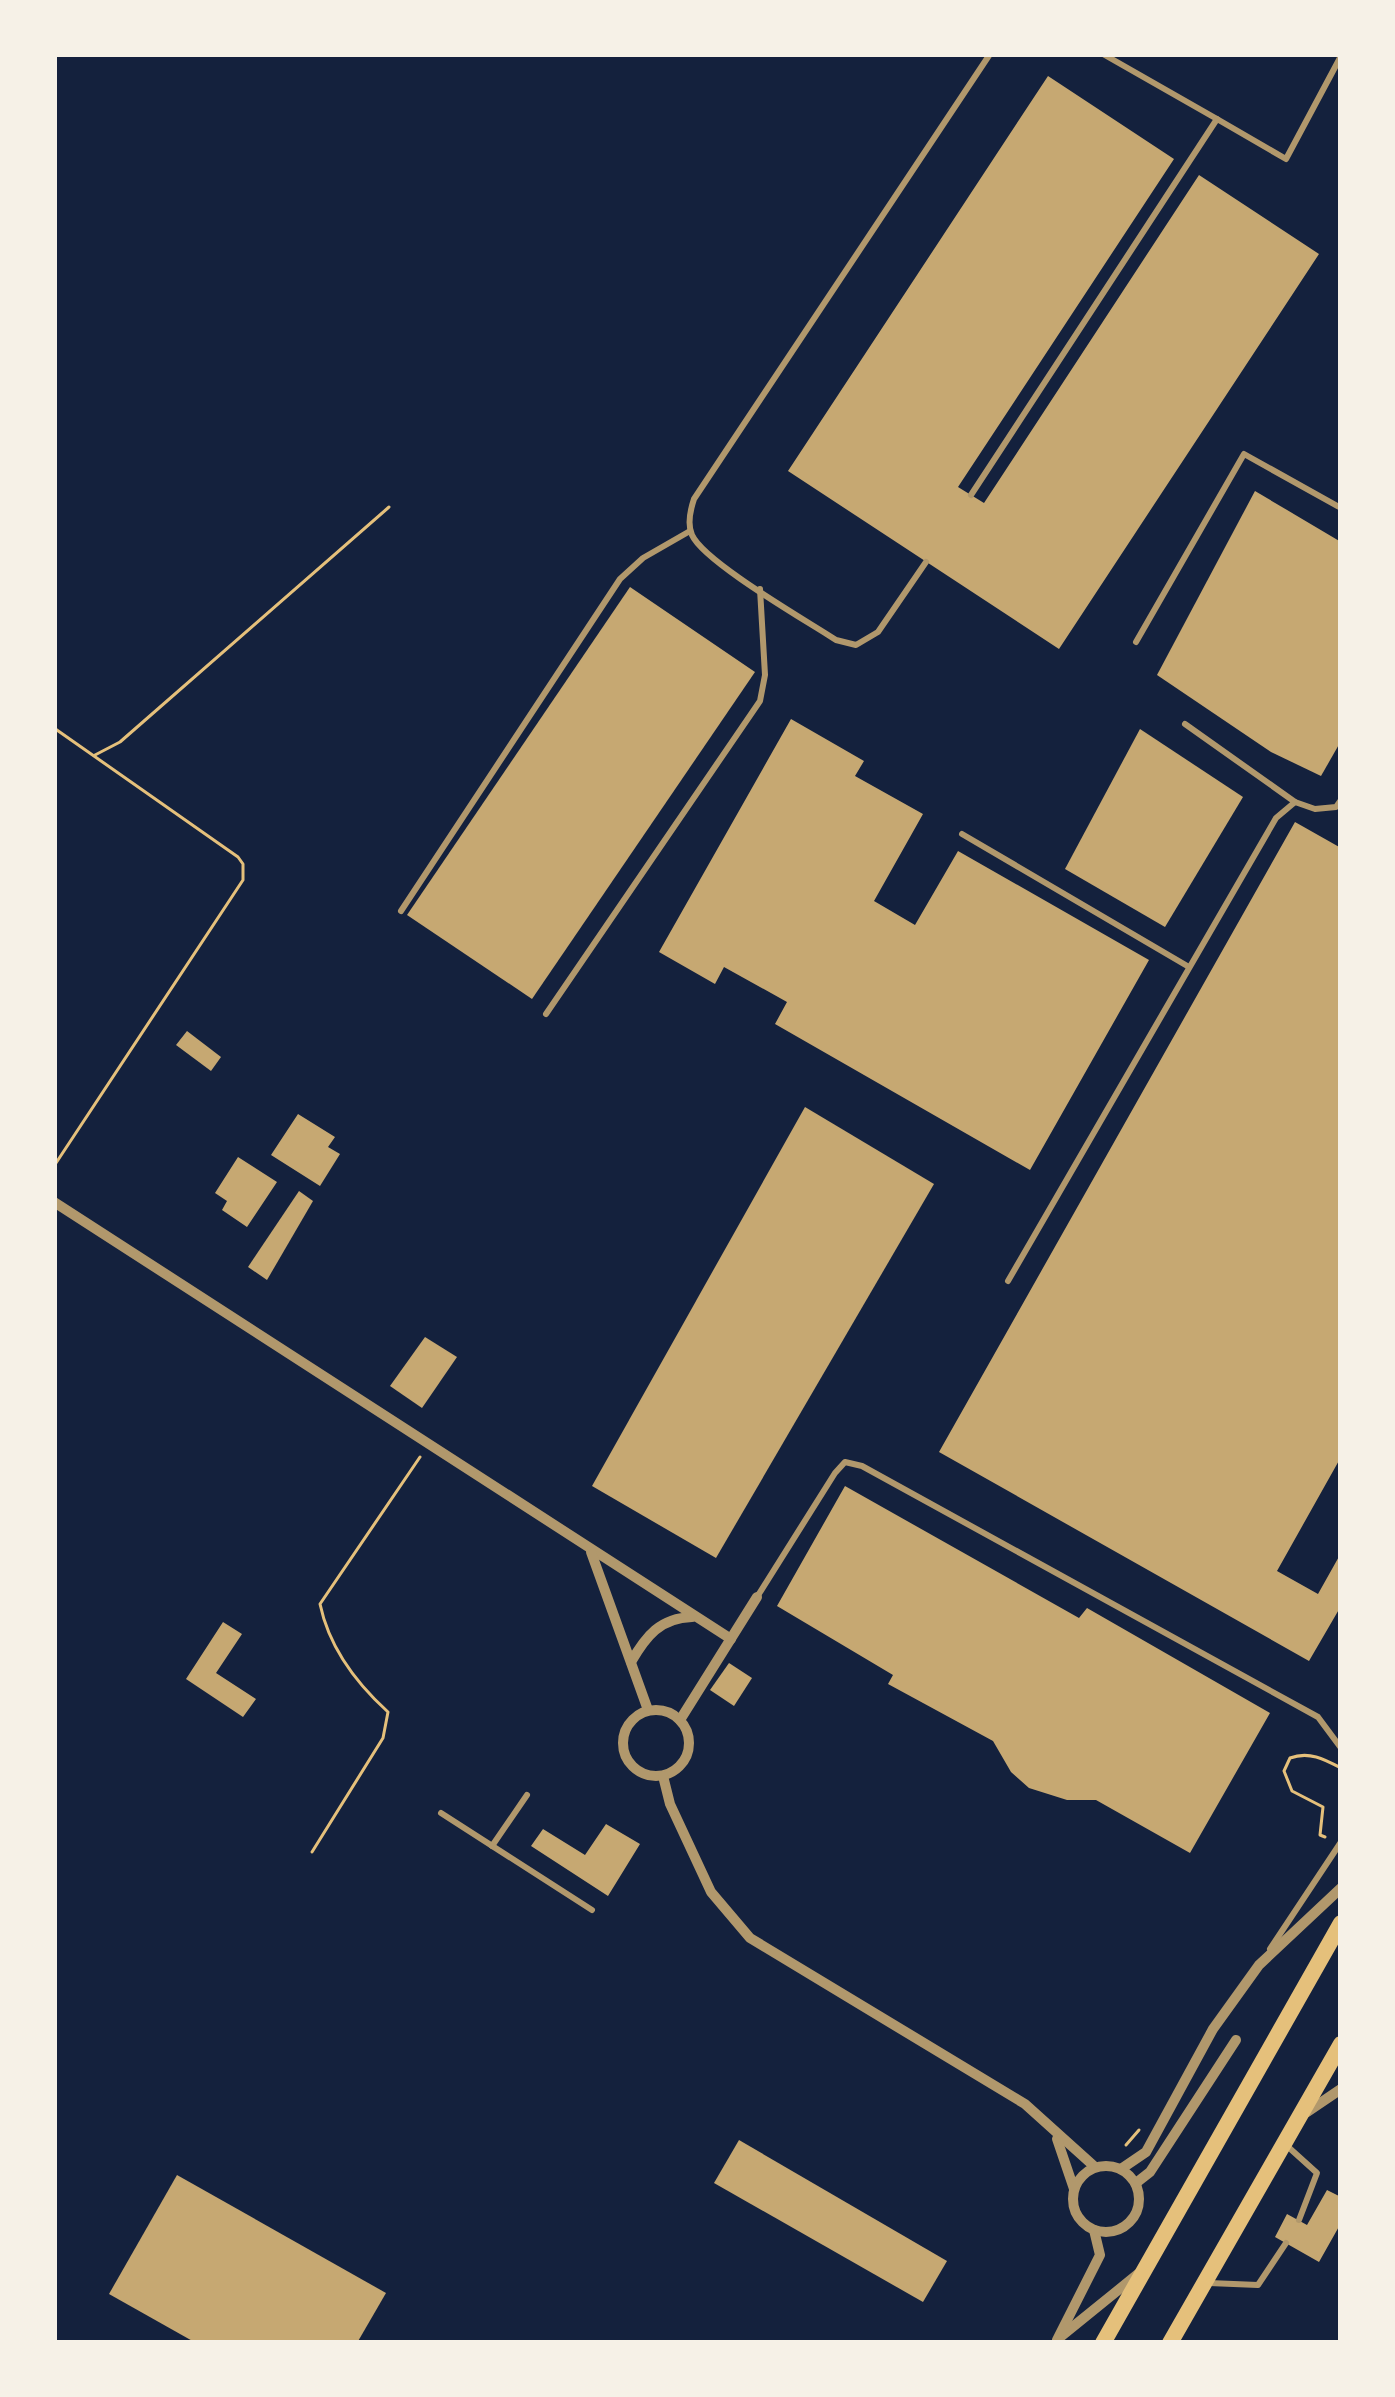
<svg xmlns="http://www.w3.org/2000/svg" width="1395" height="2397" font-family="Lora,serif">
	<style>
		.building { fill: #c6a872 }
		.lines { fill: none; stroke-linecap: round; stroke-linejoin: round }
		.path { stroke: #e5c07b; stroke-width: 3 }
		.service { stroke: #b1986c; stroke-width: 6 }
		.minor { stroke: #b1986c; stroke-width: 10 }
		.primary { stroke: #e5c07b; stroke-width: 16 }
	</style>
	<rect width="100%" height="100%" fill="#14213d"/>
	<g class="building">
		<path d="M1048,76l126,83 -216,328 26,16 215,-328 120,79 -260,395 -271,-178z"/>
		<path d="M1255,491l86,51v199l-20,35 -50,-24 -114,-77z"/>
		<path d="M630,587l125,85 -223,327 -125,-84z"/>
		<path d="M791,719l73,42 -9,15 68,38 -49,87 41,24 43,-74 191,109 -119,210 -255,-146 12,-22 -63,-35 -9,17 -56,-32z"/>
		<path d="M1140,729l103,68 -78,130 -100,-58z"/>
		<path d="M1295,822l46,26v609l-64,114 41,23 23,-41v53l-32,55 -370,-209z"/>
		<path d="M187,1031l34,26 -10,14 -35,-26z"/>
		<path d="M805,1107l129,77 -218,374 -124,-72z"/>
		<path d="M298,1114l37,23 -7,10 12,7 -20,32 -49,-31z"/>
		<path d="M238,1157l39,25 -30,45 -25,-17 5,-9 -12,-8z"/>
		<path d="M299,1191l14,10 -46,79 -19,-13z"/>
		<path d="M425,1337l32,20 -35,51 -32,-22z"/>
		<path d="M845,1486l234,132 8,-10 183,105 -80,140 -94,-53h-29l-38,-12 -18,-16 -18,-31 -105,-57 5,-9 -116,-69z"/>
		<path d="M223,1622l19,12 -26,39 40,26 -13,18 -57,-38z"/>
		<path d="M729,1663l23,15 -18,28 -24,-16z"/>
		<path d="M606,1824l34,20 -32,52 -77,-50 12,-17 42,26z"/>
		<path d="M739,2140l208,121 -24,41 -209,-119z"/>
		<path d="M177,2175l209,118 -29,50h-161l-87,-49z"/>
		<path d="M1327,2190l14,7v26l-22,39 -44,-25 12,-23 20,11z"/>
	</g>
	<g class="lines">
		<g class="path">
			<path d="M54,728l184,129 5,7v16l-189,286"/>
			<path d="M95,755l25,-13 269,-235"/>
			<path d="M1325,1837l-5,-2 3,-28 -31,-16 -8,-20 6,-13c19,-7 34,1 51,10"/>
			<path d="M312,1852l71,-114 5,-26c-32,-29 -59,-65 -68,-108l100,-147"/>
			<path d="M1126,2145l13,-15"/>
		</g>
		<g class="service">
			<path d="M1217,119l69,40 55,-103"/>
			<path d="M971,495l246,-376 -114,-65"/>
			<path d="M926,562l-48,70 -22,13 -20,-5c-29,-19 -132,-78 -144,-105 -5,-11 -2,-24 2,-36l296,-445"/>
			<path d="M1136,642l108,-188 97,54"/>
			<path d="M1185,724l110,78"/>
			<path d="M962,834l227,133"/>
			<path d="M401,911l219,-332 23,-21 47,-27"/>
			<path d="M546,1014l214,-313 5,-26 -5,-86"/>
			<path d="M1008,1281l268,-463 19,-16 20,7 21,-2 5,-7"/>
			<path d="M757,1597l78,-124 10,-11 17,4 456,251 23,31"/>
			<path d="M441,1813l151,97"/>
			<path d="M492,1846l35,-51"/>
			<path d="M1270,1949l71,-107"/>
			<path d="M1286,2145l31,28 -18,47"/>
			<path d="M1209,2283l49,2 28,-42"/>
		</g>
		<g class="minor">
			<path d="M54,1202l677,437"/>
			<path d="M591,1552l57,158"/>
			<path d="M631,1662c15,-26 29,-44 61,-45"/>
			<circle cx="656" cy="1743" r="33"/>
			<path d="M680,1720l77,-123"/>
			<path d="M663,1776l7,28 41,88 39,46 275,166 70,63"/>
			<path d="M1307,2112l34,-23"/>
			<path d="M1057,2139l17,50"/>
			<circle cx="1106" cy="2199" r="33"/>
			<path d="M1121,2169l25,-17 67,-123 46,-64 82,-77"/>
			<path d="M1136,2183l14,-11 86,-132"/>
			<path d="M1059,2338l79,-64"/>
			<path d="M1057,2340l43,-85 -6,-25"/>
		</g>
		<g class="primary">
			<path d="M1103,2343l238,-420"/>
			<path d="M1170,2343l171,-299"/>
		</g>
	</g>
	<rect width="1395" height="2397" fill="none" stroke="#f6f1e7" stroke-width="114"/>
</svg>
